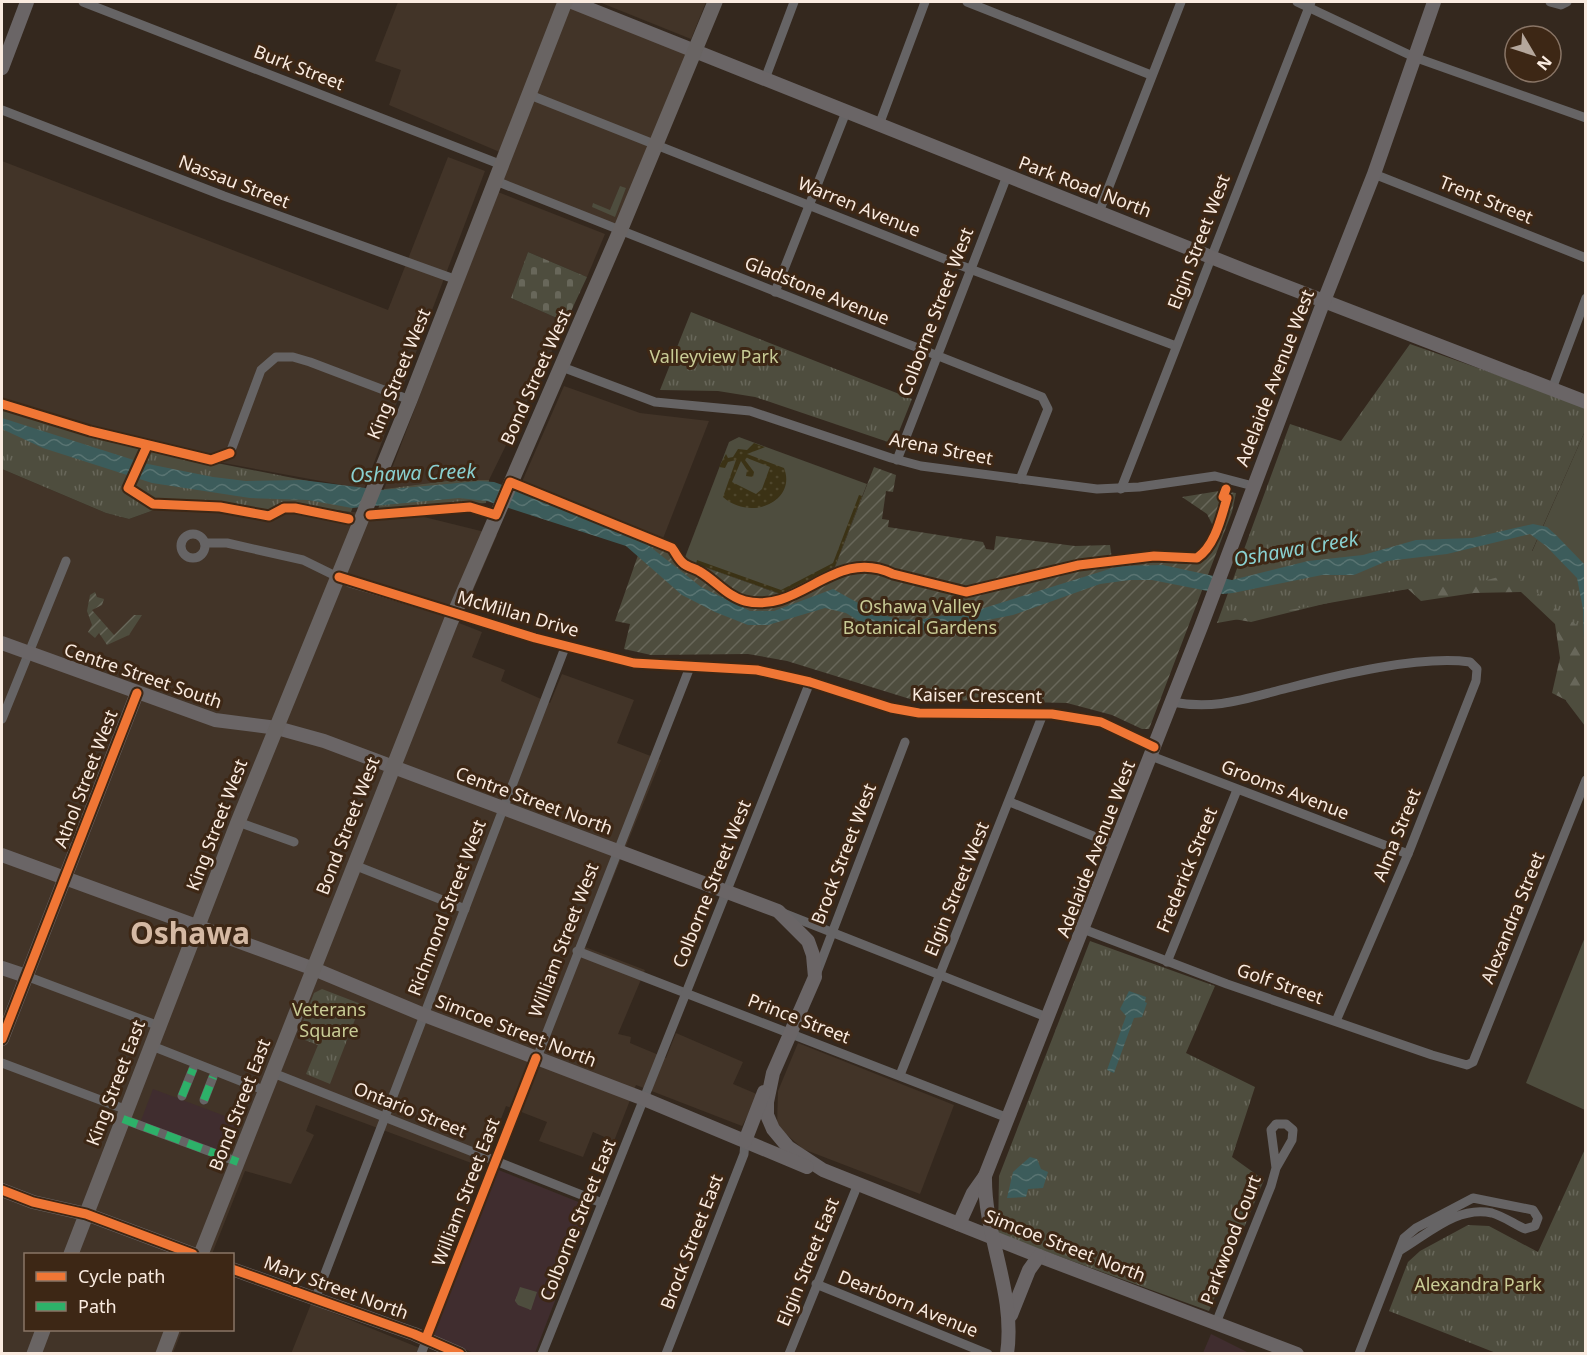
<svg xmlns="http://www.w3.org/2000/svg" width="1587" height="1355" font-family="'Noto Sans',sans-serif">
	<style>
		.commercial { fill: #423428 }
		.education { fill: #402d2f }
		.grass { fill: #4e4d3e }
		.forest { fill: url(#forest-firs) }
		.sand { fill: url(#sand-dots); fill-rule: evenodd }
		.cemetery { fill: url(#cemetery-stones) }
		.park { fill: url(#park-tufts) }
		.garden { fill: url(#garden-furrows) }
		.water { fill: url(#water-waves) }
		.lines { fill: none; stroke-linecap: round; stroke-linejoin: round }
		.street { stroke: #666465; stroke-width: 9 }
		.secondary { stroke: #6a6566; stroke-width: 14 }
		.primary { stroke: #696463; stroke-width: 15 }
		.quiet { stroke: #2db169; stroke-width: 8; stroke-dasharray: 15 8; stroke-linecap: butt }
		.cycleway-casing { stroke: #3d2715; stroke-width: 13 }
		.cycleway { stroke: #f07635; stroke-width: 9 }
		.labels { text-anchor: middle; stroke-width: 6; stroke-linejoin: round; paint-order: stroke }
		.street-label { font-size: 18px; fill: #faebe0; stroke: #3d2715 }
		.park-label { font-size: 18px; fill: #c9cc96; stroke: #3d2715 }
		.water-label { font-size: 20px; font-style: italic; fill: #89d0d0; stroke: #3d2715 }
		.town-label { font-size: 30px; font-weight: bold; fill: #d5b9a3; stroke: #3d2715 }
	</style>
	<defs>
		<pattern id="forest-firs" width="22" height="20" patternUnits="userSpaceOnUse" patternTransform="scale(1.5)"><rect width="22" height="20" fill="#4e4d3e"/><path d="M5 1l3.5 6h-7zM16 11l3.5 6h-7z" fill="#68675a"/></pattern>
		<pattern id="sand-dots" width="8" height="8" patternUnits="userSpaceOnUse" patternTransform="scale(1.5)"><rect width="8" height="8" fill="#3b3215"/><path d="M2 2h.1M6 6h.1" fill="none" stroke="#4e462c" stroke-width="1.8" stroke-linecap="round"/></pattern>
		<pattern id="cemetery-stones" width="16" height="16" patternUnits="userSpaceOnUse" patternTransform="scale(1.5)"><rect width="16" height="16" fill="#4e4d3e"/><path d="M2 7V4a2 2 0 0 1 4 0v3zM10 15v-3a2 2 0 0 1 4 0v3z" fill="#68675a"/></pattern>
		<pattern id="park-tufts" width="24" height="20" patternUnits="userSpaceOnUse" patternTransform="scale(1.5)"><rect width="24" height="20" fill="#4e4d3e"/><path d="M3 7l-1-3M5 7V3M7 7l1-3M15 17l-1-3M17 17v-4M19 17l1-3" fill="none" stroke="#68675a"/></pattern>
		<pattern id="garden-furrows" width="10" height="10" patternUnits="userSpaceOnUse" patternTransform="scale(1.5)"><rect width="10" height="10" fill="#4e4d3e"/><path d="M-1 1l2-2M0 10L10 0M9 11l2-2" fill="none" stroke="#68675a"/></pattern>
		<pattern id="water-waves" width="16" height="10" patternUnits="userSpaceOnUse" patternTransform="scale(1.5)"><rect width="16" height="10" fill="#3c5c5b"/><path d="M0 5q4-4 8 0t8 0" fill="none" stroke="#597472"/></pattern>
	</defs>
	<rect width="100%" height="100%" fill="#34281e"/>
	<g class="commercial">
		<path d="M398,2h162l130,52 -75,178 -123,-51 10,-28 -113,-48 12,-35 -26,-9z"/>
		<path d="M599,2h107l-15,37z"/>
		<path d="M448,157l37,14 -121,318 -254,-47 -108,-38v-243l386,149z"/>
		<path d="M498,192l107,42 -18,43 -59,-25 -17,46 55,24 -77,158h-35l-70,9z"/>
		<path d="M564,386l76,27 69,8 -47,120 -141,-57z"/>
		<path d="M2,469l104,44 23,6 39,-14 113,10 10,-11 60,8 61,2 85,21 -38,88 23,9 -10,25 33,13 -4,11 49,22 12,-29 72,26 -17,43 44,17 -76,187 60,23 -27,64 13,3 -1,6 36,15 10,-25 67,29 -10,22 26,11 -17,31 -106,-41 -22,56 -21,-9 -10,25 -44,-16 8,-19 -41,-16 -24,61 -166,-62 -10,26 8,4 -23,49 -46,-13 -33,83h-186v76h156l-9,23h-171z"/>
		<path d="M798,1043l156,62 -34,89 -117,-45 -26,-23 1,-35z"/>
		<path d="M311,1304l116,47 -1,3h-135z"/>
	</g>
	<g class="education">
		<path d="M153,1089l88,33 -13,34 -88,-33z"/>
		<path d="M496,1169l95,38 -56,146h-61l-44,-18z"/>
		<path d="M1211,1334l38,19h-46z"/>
	</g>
	<g class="grass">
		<path d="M620,186l6,2 -11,29 -23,-10 1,-4 17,7z"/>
		<path d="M1585,431v295l-19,-25 -7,-72 -35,-59z"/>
		<path d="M739,437l128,47 -32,82 -54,28 -97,-34 45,-118z"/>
		<path d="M1585,937v173l-59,-27z"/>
	</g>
	<path class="forest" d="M1545,550l40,45v115l-33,-17 8,-35 -5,-34 -34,-32 -47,1 -53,8 -13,-12 -40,4 -117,29 -17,-3 266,-62z"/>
	<g class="sand">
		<path d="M754,443l11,4 -18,7 37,14c13,33 -33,54 -61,29l13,-37 -8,2 -3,6 -6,-1 7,-13 2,4 5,-1 5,-8 9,1zM747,458l23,9 -8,22 -6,5 -24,-12 9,-21 6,9 -1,6 7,1 1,-5 -9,-12z"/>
		<path d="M859,495l3,1 -27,70 -54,28 -85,-30 1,-4 84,30 52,-27z"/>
	</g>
	<path class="cemetery" d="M528,252l59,25 -21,45 -55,-24z"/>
	<g class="park">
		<path d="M691,312l221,87 -18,45 -139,-47 -37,-6 -58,-1z"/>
		<path d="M1410,344l175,62v25l-53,120 13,-1c37,29 40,35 40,82l-72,-59 -44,12 -61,4 -191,34 73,-199 51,17z"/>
		<path d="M2,404l108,38 249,49 -8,21 -60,-8 -10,11 -62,-12 -51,2 -39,14 -23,-6 -104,-44z"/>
		<path d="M454,480h35l-3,23 -109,10 7,-24z"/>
		<path d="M1090,941l125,45 -29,67 69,34 -23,70 32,23 -55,131 -211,-77 1,-58z"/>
		<path d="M322,989l39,15 -31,80 -24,-10 12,-29 -21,-8 17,-44z"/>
		<path d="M1585,1149v204h-89l-107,-42 19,-49 12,-11 48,-26 21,1 49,26z"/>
		<path d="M520,1287l17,5 -6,18 -13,-5 -3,-4z"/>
	</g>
	<g class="garden">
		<path d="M874,467l22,8 -3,17 -7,-1 -4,28 7,1 -1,7 95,15 3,7 8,1 2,-14 79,10 35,-1 2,14c14,-2 29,-5 42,-5 28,0 53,10 59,-28l-6,-12 -25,-17 37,-6 17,2 -4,19 -83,217h-7l-30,-14 -45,-12 -157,-4 -123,-38 -39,-7 -97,1 -27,-6 6,-25 -15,-3 29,-83 40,22 96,34 55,-27z"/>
		<path d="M95,592l2,5 7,2 -2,6 -10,5 22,25 20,-20h8l-13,20 -22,10 -8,-12 -4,5 -7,-6 4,-7 -5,-14 3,-16z"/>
	</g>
	<g class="water">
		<path d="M2,418l141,45 70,14 33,4 56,-1 79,10 99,-9 14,1 45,16 104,43 58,46 49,24h24l59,-22 43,24 21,6 21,1 63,-11 138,-43 44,-1 69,15 76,-19 55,-6 53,-15 56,-2 61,-14 14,3 10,9 28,29v108l-2,-64 -6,-31 -31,-32 -16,-12 -83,20 -60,7 -33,14h-32l-89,18 -10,1 -71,-14h-22l-30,4 -87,31 -66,13 -39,3 -36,-2 -26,-16 -21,-5 -57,17h-20l-33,-13 -33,-17 -56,-49 -139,-45 -28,-3 -107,10 -44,-8 -58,-2 -98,-15 -109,-35 -41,-19z"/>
		<path d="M1129,991l17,6 -1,5 2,1 -5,14 -8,1 -20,55 -7,-3 19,-54 -6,-7z"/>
		<path d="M1030,1157l7,2 4,10 7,3 -5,16 -15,1 -2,8 -19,1 6,-26z"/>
	</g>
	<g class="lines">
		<g class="street">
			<path d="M83,2l419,163"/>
			<path d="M967,2l184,73"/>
			<path d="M1297,2l117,55 172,61"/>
			<path d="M1550,2l11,3 6,-3"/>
			<path d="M765,79l29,-77"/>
			<path d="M530,95l440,174 206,77"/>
			<path d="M2,110l222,86 233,84"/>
			<path d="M879,125l46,-123"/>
			<path d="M1374,174l212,84"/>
			<path d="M496,181l546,216 6,12 -28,70"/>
			<path d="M1099,212l82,-210"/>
			<path d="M775,292l71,-180"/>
			<path d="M562,367l93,35 95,9 141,47 30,8 176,23 42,-2 76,-11 38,10"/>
			<path d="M1552,389l34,-91"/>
			<path d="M230,453l31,-83 15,-13h17l17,5 100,38"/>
			<path d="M897,460l110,-284"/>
			<path d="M1121,489l190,-487"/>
			<circle cx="193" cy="546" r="12"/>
			<path d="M205,543h22l76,17 47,23 185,55 99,25 123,7 53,12 81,26 28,5 133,1 49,8 53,25"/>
			<path d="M1171,702c46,8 73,-3 117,-14 50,-13 132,-33 182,-26l7,7 -1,12 -68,173 -72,167"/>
			<path d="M2,719l64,-158"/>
			<path d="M1151,756l257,98"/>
			<path d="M1010,802l105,43"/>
			<path d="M238,822l56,20"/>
			<path d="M354,865l111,44"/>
			<path d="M783,913l266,105"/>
			<path d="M1083,929l144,55 205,71 35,10 6,-3 113,-282"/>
			<path d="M577,951l431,167"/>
			<path d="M1167,962l70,-172"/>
			<path d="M816,975l89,-233"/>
			<path d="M26,976l133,50"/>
			<path d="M152,1046l114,45"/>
			<path d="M2,1063l125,47"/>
			<path d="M273,1073l329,130"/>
			<path d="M900,1075l143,-361"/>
			<path d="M182,1096l11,-27"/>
			<path d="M204,1100l9,-23"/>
			<path d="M123,1119l115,43"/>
			<path d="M816,1284l172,70"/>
			<path d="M316,1297l250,-652"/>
			<path d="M1216,1323l55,-137 5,-18 16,-28 1,-10 -7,-6h-10l-5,6 5,38"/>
			<path d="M421,1354l269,-687"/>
			<path d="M542,1354l268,-672"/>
			<path d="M666,1354l78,-200 1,-13"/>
			<path d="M789,1354l69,-170"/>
			<path d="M1359,1354l45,-116 12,-10 57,-30 60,12 5,8 -3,8 -10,3c-11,-5 -22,-13 -33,-16 -35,-8 -65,22 -93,38"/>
		</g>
		<g class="secondary">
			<path d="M572,2l679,271 335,129"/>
			<path d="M2,68l25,-66"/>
			<path d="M2,643l213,77 62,8 47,13 454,170 30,30 5,14 2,22 -42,96 -6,29v13l6,14 15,18 35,23 216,86 258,98"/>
			<path d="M2,855l312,114 110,46 220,84 163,68"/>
			<path d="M2,968l24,8"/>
			<path d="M2,1039l135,-346"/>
			<path d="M745,1141l19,-49"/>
			<path d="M2,1190l31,12 53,12 107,40"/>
			<path d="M959,1224l14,-31 12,-17"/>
			<path d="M232,1269l182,65 46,20"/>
			<path d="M1011,1315l18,-45 10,-14"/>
			<path d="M1007,1354c9,-62 -23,-117 -22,-178l216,-549 119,-316 54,-137 60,-172"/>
		</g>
		<g class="primary">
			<path d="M71,1254l167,-432 172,-422 155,-398"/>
			<path d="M201,1254l250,-633 169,-390 95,-229"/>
			<path d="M34,1354l9,-24"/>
			<path d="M163,1354l9,-24"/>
		</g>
		<g class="quiet">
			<path d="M182,1096l11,-27"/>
			<path d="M204,1100l9,-23"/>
			<path d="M123,1119l115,43"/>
		</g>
		<g class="cycleway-casing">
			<g id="cycleway">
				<path d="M2,404l88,27 121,29 19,-7"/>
				<path d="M147,446l-19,42 25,16 67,3 49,9 15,-8h11l54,11"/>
				<path d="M370,515l100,-8 26,8 14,-33 162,66c4,5 6,11 11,15 4,4 11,5 16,8 16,9 29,26 46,30 55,14 89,-55 148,-27l73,18 113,-27 75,-9 43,2c18,-12 24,-40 30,-60l-4,-1 3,-8"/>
				<path d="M339,577l196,61 99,25 123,7 53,12 81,26 28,5 133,1 49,8 53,25"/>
				<path d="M2,1039l135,-346"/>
				<path d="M2,1190l31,12 53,12 107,40"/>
				<path d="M232,1269l182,65 46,20"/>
				<path d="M426,1338l110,-280"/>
			</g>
		</g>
		<use href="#cycleway" class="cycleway"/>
	</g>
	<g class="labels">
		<g class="street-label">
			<text transform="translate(299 68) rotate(21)" y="6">Burk Street</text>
			<text transform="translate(234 182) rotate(21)" y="6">Nassau Street</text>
			<text transform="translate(1085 187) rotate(21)" y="6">Park Road North</text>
			<text transform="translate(1486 200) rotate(22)" y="6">Trent Street</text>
			<text transform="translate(859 207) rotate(22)" y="6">Warren Avenue</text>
			<text transform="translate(1199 242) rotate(-69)" y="6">Elgin Street West</text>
			<text transform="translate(817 291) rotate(22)" y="6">Gladstone Avenue</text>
			<text transform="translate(936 312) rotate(-69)" y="6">Colborne Street West</text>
			<text transform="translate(399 374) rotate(-68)" y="6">King Street West</text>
			<text transform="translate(536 377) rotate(-66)" y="6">Bond Street West</text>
			<text transform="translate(1275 378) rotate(-69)" y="6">Adelaide Avenue West</text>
			<text transform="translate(941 449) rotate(11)" y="6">Arena Street</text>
			<text transform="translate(518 614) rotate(16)" y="6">McMillan Drive</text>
			<text transform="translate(143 676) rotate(19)" y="6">Centre Street South</text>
			<text transform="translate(977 696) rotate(1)" y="6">Kaiser Crescent</text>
			<text transform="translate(86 779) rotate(-69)" y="6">Athol Street West</text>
			<text transform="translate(1285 790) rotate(21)" y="6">Grooms Avenue</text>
			<text transform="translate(534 801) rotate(20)" y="6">Centre Street North</text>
			<text transform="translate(217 825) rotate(-69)" y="6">King Street West</text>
			<text transform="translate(348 826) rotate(-69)" y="6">Bond Street West</text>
			<text transform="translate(1397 835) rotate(-68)" y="6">Alma Street</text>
			<text transform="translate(1096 849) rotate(-69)" y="6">Adelaide Avenue West</text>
			<text transform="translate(844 854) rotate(-69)" y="6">Brock Street West</text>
			<text transform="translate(1187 870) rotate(-68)" y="6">Frederick Street</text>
			<text transform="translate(712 884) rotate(-68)" y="6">Colborne Street West</text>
			<text transform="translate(957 889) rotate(-68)" y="6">Elgin Street West</text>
			<text transform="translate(447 908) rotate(-69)" y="6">Richmond Street West</text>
			<text transform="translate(1513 918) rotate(-68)" y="6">Alexandra Street</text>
			<text transform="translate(564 940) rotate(-69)" y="6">William Street West</text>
			<text transform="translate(1280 984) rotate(19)" y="6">Golf Street</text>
			<text transform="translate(799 1019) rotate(21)" y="6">Prince Street</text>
			<text transform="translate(516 1031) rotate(21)" y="6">Simcoe Street North</text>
			<text transform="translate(116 1083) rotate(-69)" y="6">King Street East</text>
			<text transform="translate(240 1105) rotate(-69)" y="6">Bond Street East</text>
			<text transform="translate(410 1110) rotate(22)" y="6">Ontario Street</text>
			<text transform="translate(466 1192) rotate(-69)" y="6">William Street East</text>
			<text transform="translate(578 1220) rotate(-68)" y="6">Colborne Street East</text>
			<text transform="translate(1231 1240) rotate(-69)" y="6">Parkwood Court</text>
			<text transform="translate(692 1242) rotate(-69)" y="6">Brock Street East</text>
			<text transform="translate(1065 1246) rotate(21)" y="6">Simcoe Street North</text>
			<text transform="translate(808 1262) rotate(-68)" y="6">Elgin Street East</text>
			<text transform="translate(336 1288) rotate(20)" y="6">Mary Street North</text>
			<text transform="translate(908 1304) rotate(22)" y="6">Dearborn Avenue</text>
		</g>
		<g class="park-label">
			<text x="714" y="363">Valleyview Park</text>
			<text x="920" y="613">Oshawa Valley<tspan x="920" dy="21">Botanical Gardens</tspan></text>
			<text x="329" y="1016">Veterans<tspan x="329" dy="21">Square</tspan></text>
			<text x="1478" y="1291">Alexandra Park</text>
		</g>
		<g class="water-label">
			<text transform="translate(413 473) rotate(-2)" y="7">Oshawa Creek</text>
			<text transform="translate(1296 549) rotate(-10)" y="7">Oshawa Creek</text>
		</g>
		<g class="town-label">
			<text x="190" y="944">Oshawa</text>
		</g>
	</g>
	<rect width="1587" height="1355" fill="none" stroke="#faebe0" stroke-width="6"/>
	<rect x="24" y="1253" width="210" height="78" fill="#3d2715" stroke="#897566" stroke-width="1.5"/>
	<rect x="36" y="1272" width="30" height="9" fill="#f07635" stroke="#897566" stroke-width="1.5"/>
	<text x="78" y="1283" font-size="18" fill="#faebe0">Cycle path</text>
	<rect x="36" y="1302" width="30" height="9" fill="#2db169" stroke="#897566" stroke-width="1.5"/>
	<text x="78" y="1313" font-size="18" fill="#faebe0">Path</text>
	<g transform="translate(1533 54) rotate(129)"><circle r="28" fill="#3d2715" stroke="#897566" stroke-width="1.5"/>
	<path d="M0-4.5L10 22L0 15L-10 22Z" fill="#b5a79c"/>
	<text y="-9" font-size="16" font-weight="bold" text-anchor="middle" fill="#faebe0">N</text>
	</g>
</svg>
